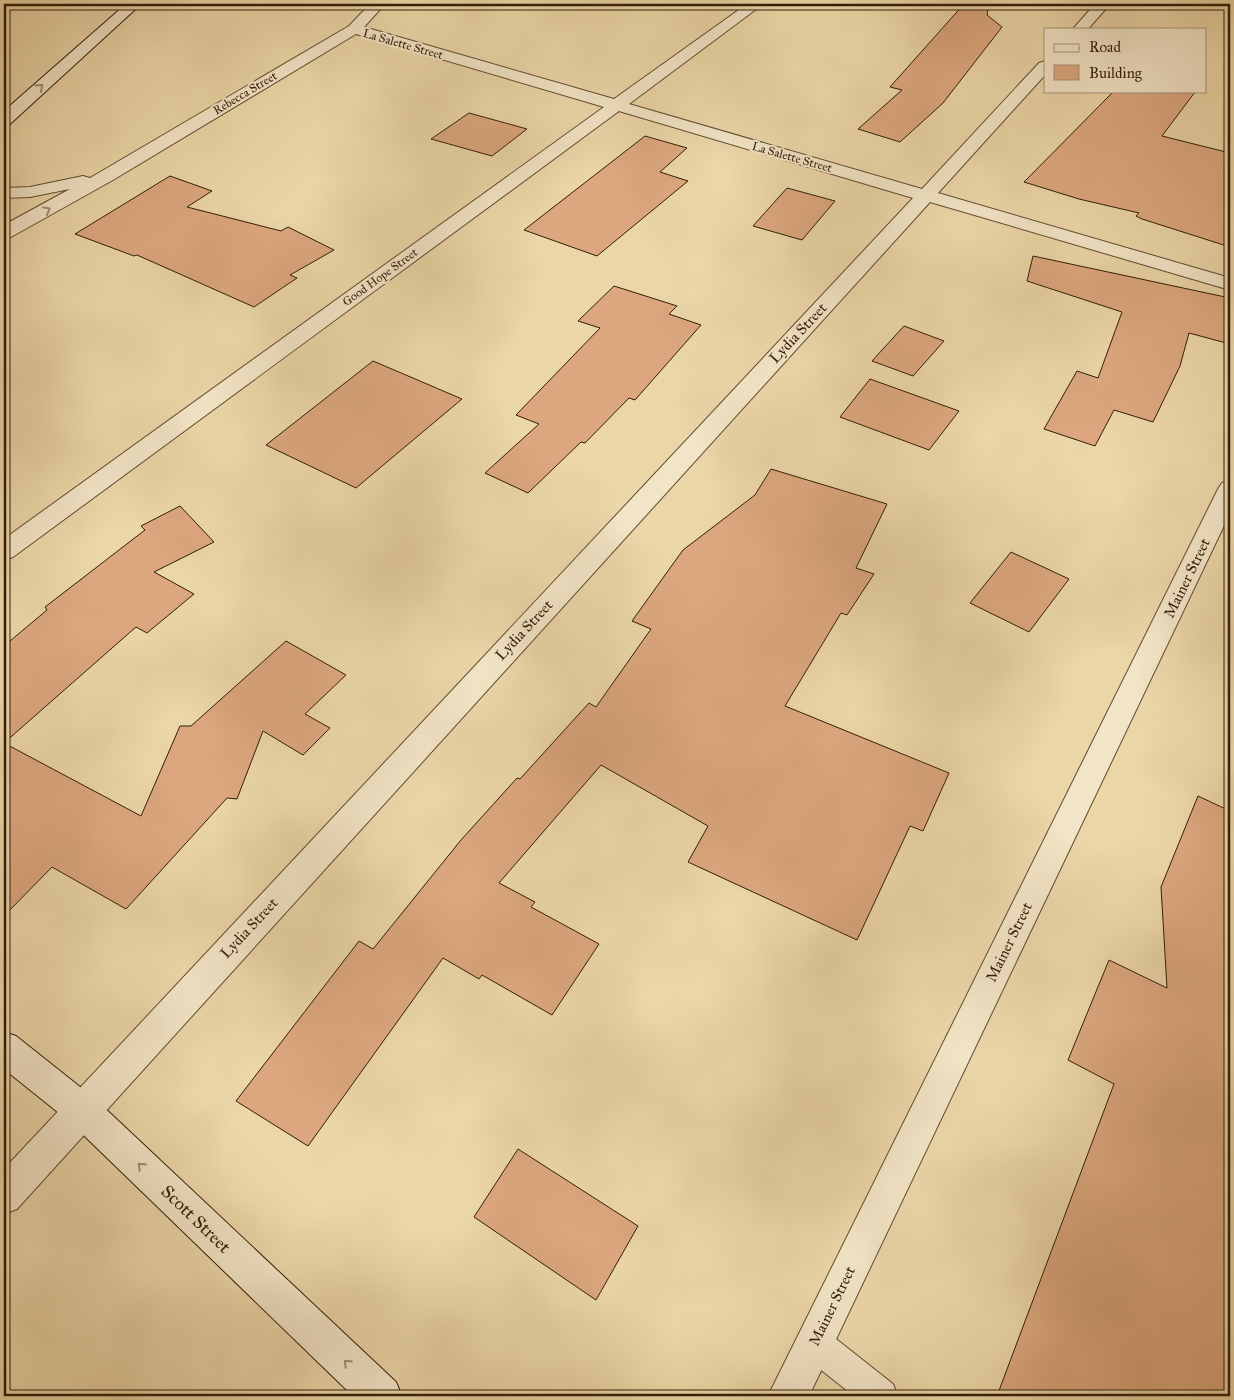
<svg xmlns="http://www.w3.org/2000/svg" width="1234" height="1400" font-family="'IM FELL Great Primer',serif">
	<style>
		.building { fill: #dca77e; stroke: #321d08 }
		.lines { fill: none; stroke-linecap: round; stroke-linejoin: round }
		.service-casing { stroke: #604b30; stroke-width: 2 }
		.minor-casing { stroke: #604b30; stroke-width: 2 }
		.tertiary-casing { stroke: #604b30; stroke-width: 2 }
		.secondary-casing { stroke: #321d08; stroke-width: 2 }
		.service { fill: #f2e4c6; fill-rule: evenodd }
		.minor { fill: #f2e4c6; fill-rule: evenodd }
		.tertiary { fill: #f2e4c6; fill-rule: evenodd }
		.secondary { fill: #f2e4c6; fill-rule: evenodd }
		.oneway { stroke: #9c8a70 }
		.labels { text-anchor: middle; stroke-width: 4; stroke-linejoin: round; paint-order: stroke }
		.far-street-label { font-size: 12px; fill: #321d08; stroke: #f2e4c6 }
		.street-label { font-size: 15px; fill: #321d08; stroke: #f2e4c6 }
		.near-street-label { font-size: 18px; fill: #321d08; stroke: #f2e4c6 }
	</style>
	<rect width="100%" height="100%" fill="#ebd6a7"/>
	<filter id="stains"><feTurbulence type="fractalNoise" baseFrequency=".004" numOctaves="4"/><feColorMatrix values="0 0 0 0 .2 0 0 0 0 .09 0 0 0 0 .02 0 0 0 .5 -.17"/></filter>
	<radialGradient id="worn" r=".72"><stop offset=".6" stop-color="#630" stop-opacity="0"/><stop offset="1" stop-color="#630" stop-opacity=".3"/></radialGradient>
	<g class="building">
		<path d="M964,4h25l-2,11 15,12 -59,76 -43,39 -42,-13 44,-39 -12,-3z"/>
		<path d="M1114,91l81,1 -33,44 68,17v94l-88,-28 -6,-3 3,-3 -60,-14 -55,-17z"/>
		<path d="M469,113l58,16 -35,27 -61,-17z"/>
		<path d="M645,136l42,12 -27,24 28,9 -91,75 -73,-26z"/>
		<path d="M170,176l42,15 -25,16 94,24 7,-4 46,23 -44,25 7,3 -43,29 -117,-52 -3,1 -59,-22z"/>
		<path d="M787,188l48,13 -33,39 -49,-14z"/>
		<path d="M1033,256l197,42v46l-41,-11 -9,33 -27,56 -39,-12 -19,36 -51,-17 33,-58 21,7 24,-66 -95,-31z"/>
		<path d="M614,286l63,20 -8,8 32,11 -66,75 -6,-2 -44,45 -4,-1 -53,51 -43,-20 54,-49 -23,-9 84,-87 -22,-7z"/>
		<path d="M904,326l40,15 -31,35 -41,-15z"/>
		<path d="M373,361l89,38 -106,89 -90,-43z"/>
		<path d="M870,379l89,32 -30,39 -89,-33z"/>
		<path d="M771,469l116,35 -31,64 18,6 -27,41 -6,-2 -56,93 164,67 -26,58 -13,-5 -53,114 -169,-78 20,-36 -107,-61 -102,118 36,19 -4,5 68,37 -47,71 -70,-40 -3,4 -36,-21 -135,188 -72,-45 123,-160 14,8 88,-109 56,-62 3,1 69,-76 7,4 55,-78 -19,-8 51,-71 72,-55z"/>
		<path d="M180,506l34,36 -60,30 40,22 -47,39 -11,-6 -132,116v-97l43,-36 -2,-3 100,-77 -4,-4z"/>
		<path d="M1011,552l58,27 -40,53 -59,-29z"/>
		<path d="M286,641l60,34 -41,39 25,14 -27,27 -40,-24 -26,68 -10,-1 -101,111 -74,-42 -48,49v-173l137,73 39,-90h11z"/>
		<path d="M1198,796l32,15v585h-233l117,-312 -46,-24 41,-100 58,28 -6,-101z"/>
		<path d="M518,1149l120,77 -42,74 -122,-83z"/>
	</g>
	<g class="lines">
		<g class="service-casing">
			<path id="service" d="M814,1326l12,5 67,53 5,12h-44l-52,-41 -5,-12 5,-12z"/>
		</g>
		<g class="minor-casing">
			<g id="minor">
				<path d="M370,4h15l-21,23 250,72 133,-95h16l-134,100 293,85 117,-126 6,-2v14l-107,118 292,85v12l-300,-88 -913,1007 -13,5v-45l909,-971 -294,-87 -606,446 -9,3v-21l600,-432 -248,-73 -243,146 -102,57 -7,2v-14l66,-36 -40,8 -26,1v-10l26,-1 53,-11 7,2 259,-152z"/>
				<path d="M1095,4h15l-22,25h-15z"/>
			</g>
		</g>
		<g class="tertiary-casing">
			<path id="tertiary" d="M1230,481v32l-421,883h-41l450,-907 4,-6z"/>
		</g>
		<g class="secondary-casing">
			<g id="secondary">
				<path d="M126,4h15l-131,120 -6,1v-14z"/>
				<path d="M4,1032l12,4 78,62 302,284 6,14h-49l-283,-274 -66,-53z"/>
			</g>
		</g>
		<use href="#service" class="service"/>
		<use href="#minor" class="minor"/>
		<use href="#tertiary" class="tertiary"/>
		<use href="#secondary" class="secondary"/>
	</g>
	<defs><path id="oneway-chevron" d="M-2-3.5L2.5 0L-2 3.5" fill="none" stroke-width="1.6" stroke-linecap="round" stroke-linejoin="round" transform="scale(1.25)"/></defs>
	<g class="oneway">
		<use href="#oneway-chevron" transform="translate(40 87) rotate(-42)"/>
		<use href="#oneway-chevron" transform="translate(47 210) rotate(-29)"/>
		<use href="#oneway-chevron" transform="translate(141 1166) rotate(-136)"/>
		<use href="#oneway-chevron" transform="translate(347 1363) rotate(-136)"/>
	</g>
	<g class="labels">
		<g class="far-street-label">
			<text transform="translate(403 44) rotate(16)" y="4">La Salette Street</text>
			<text transform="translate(245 93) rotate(-31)" y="4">Rebecca Street</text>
			<text transform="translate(792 157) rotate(16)" y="4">La Salette Street</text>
			<text transform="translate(380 277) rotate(-36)" y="4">Good Hope Street</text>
		</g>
		<g class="street-label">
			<text transform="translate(798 333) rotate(-47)" y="5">Lydia Street</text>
			<text transform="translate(1187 578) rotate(-64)" y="5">Mainer Street</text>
			<text transform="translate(524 630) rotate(-47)" y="5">Lydia Street</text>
			<text transform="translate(249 928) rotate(-47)" y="5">Lydia Street</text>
			<text transform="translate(1009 942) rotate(-64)" y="5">Mainer Street</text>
			<text transform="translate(832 1306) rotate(-64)" y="5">Mainer Street</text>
		</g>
		<g class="near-street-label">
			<text transform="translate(196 1219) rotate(44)" y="6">Scott Street</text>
		</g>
	</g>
	<rect width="1234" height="1400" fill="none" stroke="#ebd6a7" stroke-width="20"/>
	<rect x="5" y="5" width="1224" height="1390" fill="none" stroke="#321d08" stroke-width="2.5"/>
	<rect x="10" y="10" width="1214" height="1380" fill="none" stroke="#321d08"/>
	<rect x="1044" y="28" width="162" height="65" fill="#f2e4c6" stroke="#a5947a"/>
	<rect x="1054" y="44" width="25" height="8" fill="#f2e4c6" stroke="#a5947a"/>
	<text x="1089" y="52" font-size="15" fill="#321d08">Road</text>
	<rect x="1054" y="65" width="25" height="15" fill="#dca77e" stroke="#a5947a"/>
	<text x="1089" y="78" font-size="15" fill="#321d08">Building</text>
	<rect width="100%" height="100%" filter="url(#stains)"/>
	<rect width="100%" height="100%" fill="url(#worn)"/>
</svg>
